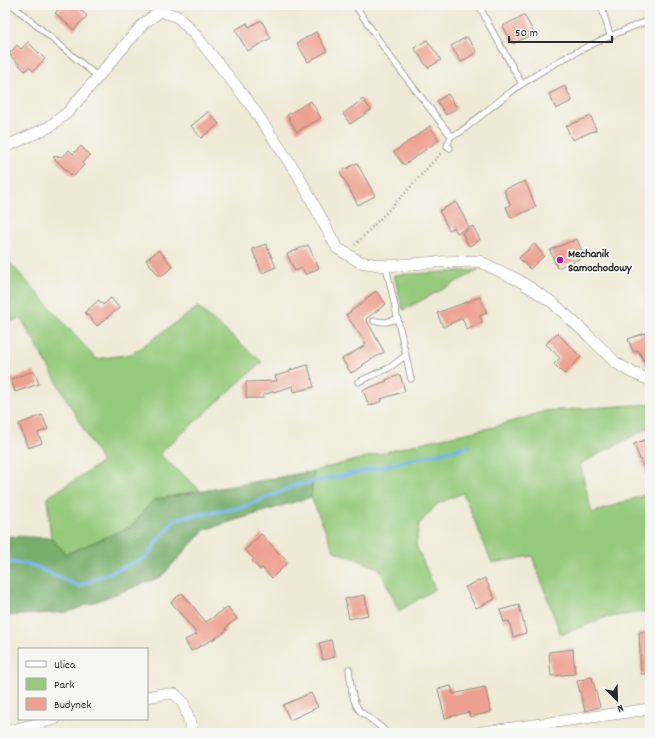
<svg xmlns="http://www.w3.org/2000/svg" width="655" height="738" font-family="Dekko,sans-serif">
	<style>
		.green { fill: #96ca7c; stroke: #607a54 }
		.forest { fill: #78ae6c; stroke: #526c4c }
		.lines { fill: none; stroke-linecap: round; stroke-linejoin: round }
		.stream { stroke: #77b5ea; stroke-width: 4 }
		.building { fill: #eea191 }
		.lane-casing { stroke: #8c8a80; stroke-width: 7 }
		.street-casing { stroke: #8c8a80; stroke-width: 12 }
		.path { stroke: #8c8a80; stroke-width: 2.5; stroke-dasharray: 1 3; stroke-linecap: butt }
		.lane { stroke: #fff; stroke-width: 5.5 }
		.street { stroke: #fff; stroke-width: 11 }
		.poi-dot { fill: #b5179e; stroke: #f6f6f2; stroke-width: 1.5 }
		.labels { text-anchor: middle; stroke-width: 4; stroke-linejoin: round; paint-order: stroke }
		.poi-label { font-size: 12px; font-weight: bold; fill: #2b2b2b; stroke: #f6f6f2; text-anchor: start }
	</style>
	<rect width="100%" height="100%" fill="#f6f6f2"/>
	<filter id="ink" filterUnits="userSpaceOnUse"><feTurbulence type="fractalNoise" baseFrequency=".025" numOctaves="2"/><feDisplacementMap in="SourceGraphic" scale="8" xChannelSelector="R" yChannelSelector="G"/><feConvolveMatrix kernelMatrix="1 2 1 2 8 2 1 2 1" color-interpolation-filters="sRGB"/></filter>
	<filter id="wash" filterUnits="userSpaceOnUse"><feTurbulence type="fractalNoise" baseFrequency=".012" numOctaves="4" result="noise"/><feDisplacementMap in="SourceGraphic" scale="16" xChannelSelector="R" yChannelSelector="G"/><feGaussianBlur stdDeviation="0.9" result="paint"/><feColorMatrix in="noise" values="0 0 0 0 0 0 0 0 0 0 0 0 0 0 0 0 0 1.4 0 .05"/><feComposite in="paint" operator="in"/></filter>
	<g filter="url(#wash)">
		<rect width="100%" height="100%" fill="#eeead5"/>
		<g class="green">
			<path d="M5,257l91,102 36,-5 66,-47 64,55 -103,92 41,36 -46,10 -22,26 -66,28 -15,-16 -4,-40 55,-36 -81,-144 -16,5z"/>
			<path d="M479,270l-76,40 -9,-35z"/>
			<path d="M650,404v23l-70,37 12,49 58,-20v118l-47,7 -42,17 -29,-79 -40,7 -29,-70 -26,11 -18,20 -3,21 19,44 -36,22 -20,-43 -45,-17 -23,-54 3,-26 110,-29 70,-15 51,-16z"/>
		</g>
		<path class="forest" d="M314,471l-3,26 -107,33 -43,47 -93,35 -63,4v-80l46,2 15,16 66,-28 21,-26z"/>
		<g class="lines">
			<path class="stream" d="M5,562l24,2 50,22 66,-28 30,-39 69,-12 50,-21 71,-15 104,-25"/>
		</g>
		<g id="blocks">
			<g class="building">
				<path d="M63,5h12l12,11 -13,14 -19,-17z"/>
				<path d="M524,15l10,18 -21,11 -10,-18z"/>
				<path d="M261,20l10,18 -23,13 -13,-21 12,-7 2,4z"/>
				<path d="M316,32l11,19 -19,11 -11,-19z"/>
				<path d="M467,37l10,15 -16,10 -10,-16z"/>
				<path d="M427,40l14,20 -13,8 -14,-20z"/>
				<path d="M28,42l17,17 -12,12 -4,-4 -4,4 -16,-17 8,-9 4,4z"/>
				<path d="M565,86l7,15 -16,8 -7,-15z"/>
				<path d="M448,94l9,14 -11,7 -9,-14z"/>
				<path d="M363,99l8,11 -21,14 -7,-10z"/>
				<path d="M311,101l10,17 -24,14 -10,-17z"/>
				<path d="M208,112l11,12 -18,14 -10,-12z"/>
				<path d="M591,116l5,14 -24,10 -6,-14z"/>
				<path d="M430,126l9,14 -35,25 -10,-13z"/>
				<path d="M81,146l9,10 -8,7 2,2 -11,12 -20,-20 11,-1 5,-6 4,4z"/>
				<path d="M357,163l18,33 -17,9 -18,-33z"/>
				<path d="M525,181l11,26 -25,11 -5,-11 4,-2 -6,-15z"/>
				<path d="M456,202l13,25 -12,6 -3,-6 -5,3 -10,-19z"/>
				<path d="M473,226l7,14 -11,6 -7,-13z"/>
				<path d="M577,239l7,18 -27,11 -7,-18z"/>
				<path d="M266,244l10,23 -14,6 -10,-24z"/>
				<path d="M534,244l10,12 -14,13 -11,-11z"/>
				<path d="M308,245l11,23 -13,7 -4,-7 -7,3 -8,-17z"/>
				<path d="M159,250l14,17 -13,10 -14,-17z"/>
				<path d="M376,291l10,13 -20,15 18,33 -22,13 1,1 -12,7 -9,-14 22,-13 -1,-1 3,-2 -20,-28 20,-15 -1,-1z"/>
				<path d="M480,297l7,16 -7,3 2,6 -15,8 -5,-12 -19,9 -6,-14z"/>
				<path d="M111,298l8,10 -22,18 -12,-14 14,-12 4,5z"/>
				<path d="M557,333l24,24 -17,17 -10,-10 6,-6 -14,-14z"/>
				<path d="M645,333l2,5 3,-1v35l-12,-22 -5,2 -5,-13z"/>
				<path d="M308,365l6,22 -20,5 -1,-6 -30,9v3h-17v-16l31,-1 -2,-5 15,-4v-2z"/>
				<path d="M34,371l5,13 -24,8 -4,-13z"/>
				<path d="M400,375l5,16 -24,8 1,2 -13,5 -6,-16 24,-9 -1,-1z"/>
				<path d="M42,415l6,14 -10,4 4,10 -14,5 -9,-24z"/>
				<path d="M650,438v44h-1l-15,-38z"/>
				<path d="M261,534l27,28 -16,16 -10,-10 -2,2 -8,-9 2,-2 -9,-9z"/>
				<path d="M485,578l10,21 -19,9 -11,-21z"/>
				<path d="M182,593l24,29 22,-15 9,12 -12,9 2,2 -6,5 -30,16 -6,-11 12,-6 -26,-32z"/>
				<path d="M365,595l3,20 -19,4 -4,-20z"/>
				<path d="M519,605l7,28 -13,4 -4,-16 -5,1 -4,-12z"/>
				<path d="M639,632h11v42h-9z"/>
				<path d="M331,640l4,17 -12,3 -4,-17z"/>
				<path d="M573,649l2,25 -24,2 -2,-24z"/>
				<path d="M592,677l8,30 -15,4 -8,-30z"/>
				<path d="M451,686l2,8 32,-7 6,25 -21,5 -1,-5 -24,6 -7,-29z"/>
				<path d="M311,693l7,14 -28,13 -7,-15z"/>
			</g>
		</g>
	</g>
	<g filter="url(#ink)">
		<use href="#blocks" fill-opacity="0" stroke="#8c8a80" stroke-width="1"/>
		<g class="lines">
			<g class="lane-casing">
				<g id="lane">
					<path d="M12,5l86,72"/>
					<path d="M355,5l36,53 60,78 8,-3c21,-16 41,-34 63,-49 39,-27 83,-47 128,-64"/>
					<path d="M479,5l10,20 33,59"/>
					<path d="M601,5l9,30"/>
					<path d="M450,148l-3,-2 4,-10"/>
					<path d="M386,266l25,113"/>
					<path d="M374,321l12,1 11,-3"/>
					<path d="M358,382l31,-14 16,-12"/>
					<path d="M349,669c2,13 2,32 11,42 9,8 19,13 27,22"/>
				</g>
			</g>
			<g class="street-casing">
				<g id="street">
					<path d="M5,147l44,-20 19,-15 76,-89 17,-12 17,6 19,20 51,64 50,74 39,73 23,14 26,4 51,-4 42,-1 41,20 33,22 37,34 26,26 17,10 17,7"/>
					<path d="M147,697l15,-3h13l8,8 10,31"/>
					<path d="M5,732l50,-13"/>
					<path d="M476,733l174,-24"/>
				</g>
			</g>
			<path class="path" d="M355,245l49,-51 38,-42"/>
			<use href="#lane" class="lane"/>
			<use href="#street" class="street"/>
		</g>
	</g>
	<circle class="poi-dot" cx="560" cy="260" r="4"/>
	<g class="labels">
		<g class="poi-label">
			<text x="568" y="257">Mechanik<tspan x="568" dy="14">Samochodowy</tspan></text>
		</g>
	</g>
	<rect width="655" height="738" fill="none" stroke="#f6f6f2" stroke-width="20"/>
	<rect x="18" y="648" width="130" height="72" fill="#f6f6f2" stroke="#a5a5a2"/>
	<rect x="26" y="661" width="20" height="6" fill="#ffffff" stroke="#a5a5a2"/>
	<text x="54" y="668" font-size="12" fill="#2b2b2b">Ulica</text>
	<rect x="26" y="678" width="20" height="12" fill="#96ca7c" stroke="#a5a5a2"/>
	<text x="54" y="688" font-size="12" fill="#2b2b2b">Park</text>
	<rect x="26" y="698" width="20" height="12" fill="#eea191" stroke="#a5a5a2"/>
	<text x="54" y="708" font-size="12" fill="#2b2b2b">Budynek</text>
	<g transform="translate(617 700) rotate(157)" stroke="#f6f6f2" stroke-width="3" paint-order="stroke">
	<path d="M0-3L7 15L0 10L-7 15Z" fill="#2b2b2b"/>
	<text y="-6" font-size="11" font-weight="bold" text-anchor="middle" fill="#2b2b2b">N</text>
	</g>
	<path d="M509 36v6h103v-6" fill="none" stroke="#2b2b2b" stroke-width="2"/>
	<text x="515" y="36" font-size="12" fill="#2b2b2b" stroke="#f6f6f2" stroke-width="3" paint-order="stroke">50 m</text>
</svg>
